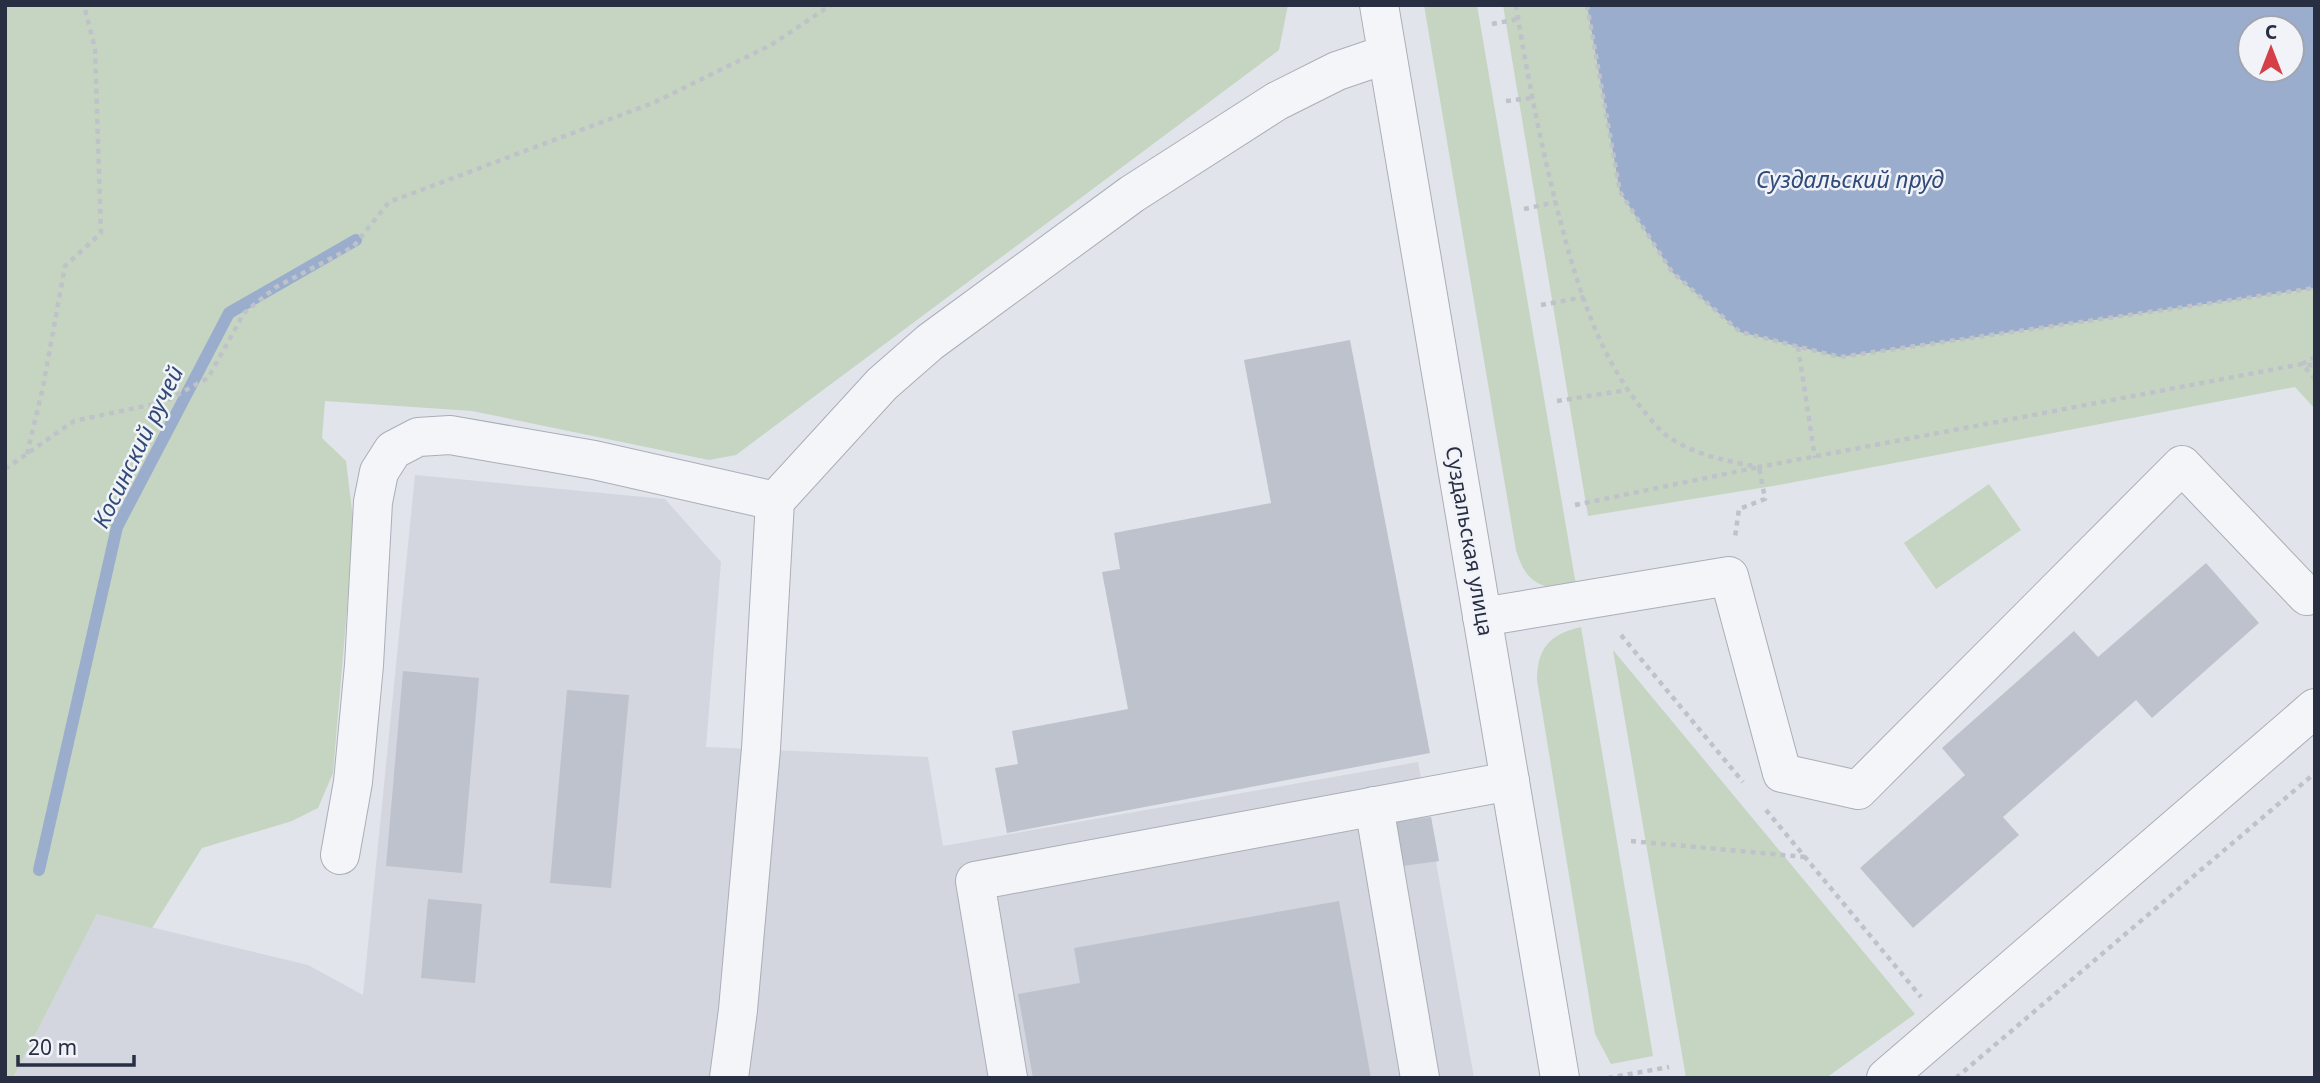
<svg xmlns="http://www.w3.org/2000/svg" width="2320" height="1083" font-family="'Noto Sans',sans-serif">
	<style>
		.built { fill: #d3d6df }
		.green { fill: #c5d5c2; fill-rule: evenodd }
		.water { fill: #9aadcc; fill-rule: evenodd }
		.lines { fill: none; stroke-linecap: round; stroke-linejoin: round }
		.stream { stroke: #9aadcc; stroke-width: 12 }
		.building { fill: #bec2cd }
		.minor-casing { stroke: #aaaeb8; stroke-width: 40 }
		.path { stroke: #bfc2c9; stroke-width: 4.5; stroke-dasharray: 5 5; stroke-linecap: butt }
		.minor { stroke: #f4f5f8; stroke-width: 38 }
		.labels { text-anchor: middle; stroke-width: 5; stroke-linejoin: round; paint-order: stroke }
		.street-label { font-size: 21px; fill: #282f43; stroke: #f1f3f8 }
		.water-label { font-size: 23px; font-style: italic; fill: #304a79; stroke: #f1f3f8 }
	</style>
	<rect width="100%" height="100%" fill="#e1e4ea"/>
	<path class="built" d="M415,475l250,24 56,63 -15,185 222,10 15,89 475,-84 10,55h3l8,44 -3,1 38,216h-1461l84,-164 211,51 55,30z"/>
	<g class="green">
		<path d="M5,5h1283l-9,45 -543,405 -27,5 -237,-49 -147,-10 -3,37 24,23 8,66 -21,246 -15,35 -26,13 -90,27 -50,80 -55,-14 -84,164h-8z"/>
		<path d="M1424,5h53l100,586c-35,-3 -51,-6 -61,-41z"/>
		<path d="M1503,5h812v404l-20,-22 -516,98 -191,31zM2250,28h42v42h-42z"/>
		<path d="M1989,484l32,46 -85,59 -32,-46z"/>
		<path d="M1581,627l72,429 -42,8 -16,-30 -58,-354c0,-32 13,-46 44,-53z"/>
		<path d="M1613,650l302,364 -89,64h-140z"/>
	</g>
	<path class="water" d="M1587,5h728v283l-475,69 -100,-25 -68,-60 -52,-80zM2250,28h42v42h-42z"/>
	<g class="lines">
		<path class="stream" d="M39,870l78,-343 112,-214 127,-73"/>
	</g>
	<g class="building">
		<path d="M1350,340l80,413 -423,80 -12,-65 23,-4 -6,-33 116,-22 -26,-137 18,-3 -6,-36 157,-30 -27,-143z"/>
		<path d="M2206,563l53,60 -107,95 -16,-18 -133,117 16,18 -106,93 -53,-60 105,-93 -23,-27 132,-117 24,26z"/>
		<path d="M403,671l76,7 -17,195 -76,-7z"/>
		<path d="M567,690l62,5 -18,193 -61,-5z"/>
		<path d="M1431,817l8,44 -36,5 -7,-44z"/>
		<path d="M428,899l54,5 -7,79 -54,-5z"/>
		<path d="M1339,901l32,177h-338l-15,-84 62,-11 -6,-35z"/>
	</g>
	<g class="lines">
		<g class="minor-casing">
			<g id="minor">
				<path d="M1379,5l181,1073"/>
				<path d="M1482,617l247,-41 53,197 76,17 324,-325 125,131"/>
				<path d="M1374,806l46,272"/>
				<path d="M340,855l13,-73 11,-117 9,-163 6,-30 14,-22 25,-13 32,-2 144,25 181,41"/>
				<path d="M729,1078l9,-68 23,-261 14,-248 107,-117 48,-42 202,-148 145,-93 60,-30 50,-17"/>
				<path d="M1008,1078l-33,-197 535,-100"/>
				<path d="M1886,1078l429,-370"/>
			</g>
		</g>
		<g class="path">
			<path d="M1516,5c11,69 24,136 41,203 18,70 39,146 87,203 5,6 11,14 17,20 27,23 65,30 98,36l543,-103 13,2"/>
			<path d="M1587,5l33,187 52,80 68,60 100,25 475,-69"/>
			<path d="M1492,24l26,-5"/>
			<path d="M1506,101l26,-3"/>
			<path d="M1524,209l32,-7"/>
			<path d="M1541,305l43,-8"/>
			<path d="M1798,347l17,111"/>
			<path d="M2315,357l-13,7 13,15"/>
			<path d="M1557,401l70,-11"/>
			<path d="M27,454l16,-67 22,-121 36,-33 -6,-184 -11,-44"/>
			<path d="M5,469l69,-48 90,-19 44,-24 36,-65 32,-26 77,-40 36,-45 264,-99 118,-58 60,-40"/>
			<path d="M1575,505l184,-38 6,32 -26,10 -4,28"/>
			<path d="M1621,635l122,147"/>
			<path d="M1766,810l155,187"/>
			<path d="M1631,841l174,16"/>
			<path d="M1608,1078l61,-11"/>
			<path d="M1956,1078l359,-305"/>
		</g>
		<use href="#minor" class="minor"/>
	</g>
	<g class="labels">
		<g class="street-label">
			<text transform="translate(1469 541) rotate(80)" y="7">Суздальская улица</text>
		</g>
		<g class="water-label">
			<text x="1850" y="188">Суздальский пруд</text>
			<text transform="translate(138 447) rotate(-64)" y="8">Косинский ручей</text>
		</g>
	</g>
	<rect width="2320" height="1083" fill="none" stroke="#282f43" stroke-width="14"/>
	<g transform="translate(2271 49)"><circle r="33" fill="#f1f3f8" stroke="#a1a5b0" stroke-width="2"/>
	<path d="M0-5L12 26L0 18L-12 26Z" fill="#d54048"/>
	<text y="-10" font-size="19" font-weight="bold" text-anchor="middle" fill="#282f43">С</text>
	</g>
	<path d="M18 1055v10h116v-10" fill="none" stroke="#282f43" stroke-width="3.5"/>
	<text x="28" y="1055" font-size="21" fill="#282f43" stroke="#f1f3f8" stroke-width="5" paint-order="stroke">20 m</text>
</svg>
